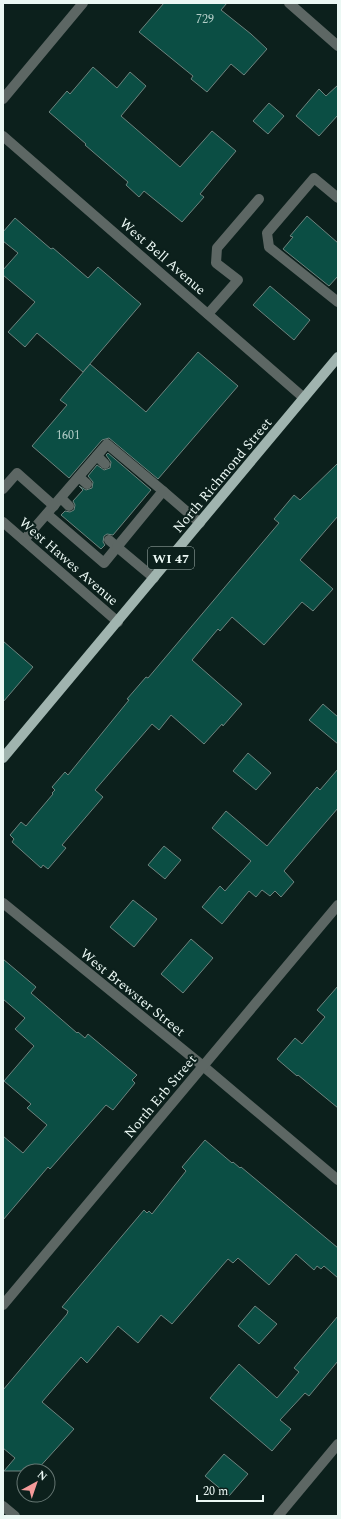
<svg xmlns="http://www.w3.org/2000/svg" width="341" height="1519" font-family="Spectral,serif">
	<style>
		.building { fill: #0b4e44; stroke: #6d837e }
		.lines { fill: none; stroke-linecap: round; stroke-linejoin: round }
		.lane { stroke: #5d6764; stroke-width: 10 }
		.street { stroke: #5d6764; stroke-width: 10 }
		.primary { stroke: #a0b4af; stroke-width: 10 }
		.labels { text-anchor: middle; stroke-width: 4; stroke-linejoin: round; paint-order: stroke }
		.number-label { font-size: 12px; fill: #b3cec8 }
		.shield { fill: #0c201c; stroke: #a8b7b3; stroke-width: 1 }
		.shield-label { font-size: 13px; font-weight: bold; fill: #ebf8f4 }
		.street-label { font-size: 14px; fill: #ebf8f4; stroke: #0c201c }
	</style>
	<rect width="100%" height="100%" fill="#0c201c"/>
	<g class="building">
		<path d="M164,3h63l-6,7 30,24 16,15 -23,26 -13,-11 -24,28 -16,-13 2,-3 -54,-44z"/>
		<path d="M93,67l24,21 13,-16 16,14 -25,30 59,51 32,-36 24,20 -36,43 4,3 -22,25 -38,-31 -5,6 -13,-12 2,-3 -43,-37 1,-1 -37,-32 18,-21 3,3z"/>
		<path d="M338,85v30l-19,21 -23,-20 23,-27 7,7z"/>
		<path d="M269,103l15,13 -16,18 -15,-13z"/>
		<path d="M307,216l31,27v33l-9,10 -46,-37 10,-12 -3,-1z"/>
		<path d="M15,218l36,31 2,-1 35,30 10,-11 43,37 -58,68 -46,-39 -12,14 -17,-15 27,-30 -32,-27v-5l15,-17 -15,-12v-9z"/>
		<path d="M270,286l40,34 -16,20 -41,-35z"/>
		<path d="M198,352l40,34 -80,93 -49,-41 -7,2 -33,38 -37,-32 35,-41 -7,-5 30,-36 56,48z"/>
		<path d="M108,453l43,37 -38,45 -6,-1 -3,2 -1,6 2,3 -4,4 -40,-34 4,-4 5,1 4,-2 1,-5 -2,-4 10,-11 -4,-4 7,4 6,-2 1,-6 -5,-6 9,-11 7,5 6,-2 1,-6 -5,-7z"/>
		<path d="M338,463v53l-38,44 33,29 -20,22 -11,-9 -38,43 -32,-28 -12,14 -2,-2 -26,31 50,44 -19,22 -1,-2 -18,20 -33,-29 -12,15 -7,-6 -57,66 8,7 -41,48 4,3 -18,21 -5,-4 -2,3 -29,-26 2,-3 -4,-4 11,-13 5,4 27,-32 -1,-1 3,-3 -3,-3 13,-15 3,3 61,-75 -2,-1 19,-22 2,1 131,-155 -5,-4 20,-24 6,5z"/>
		<path d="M3,641l30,26 -30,35z"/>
		<path d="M323,704l15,13v27l-29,-24z"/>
		<path d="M248,753l23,20 -15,17 -23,-19z"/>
		<path d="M338,769v39l-54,63 10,11 -13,15 -6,-6 -5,5 -8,-6 -6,7 -7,-6 -27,33 -20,-17 18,-21 5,5 26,-30 -39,-33 14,-17 41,35 50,-59 3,3z"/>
		<path d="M164,846l17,14 -16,19 -17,-14z"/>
		<path d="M133,900l24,19 -23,28 -24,-20z"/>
		<path d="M191,939l22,19 -30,35 -22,-19z"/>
		<path d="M3,959l33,28 -5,6 46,40 1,-1 7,6 3,-4 49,41 -5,5 3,3 -22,27 -7,-5 -56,64 -2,-2 -45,53v-84l20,17 24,-28 -20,-17 4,-4 -27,-23 30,-35 -19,-17 10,-11 -22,-19z"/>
		<path d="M338,986v122l-40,-33 -1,1 -20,-17 18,-21 7,6 23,-27 -8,-7z"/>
		<path d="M205,1140l27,23 1,-1 7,6 1,-1 97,81v30l-14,-12 -3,3 -4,-3 -3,4 -18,-16 -27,31 -31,-27 -5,5 -5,-4 -56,65 -11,-9 -23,28 -20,-17 -31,37 -6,-6 -39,45 32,27 -38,42h-32l11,-13 -12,-10v-58l64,-76 1,-3 -6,-4 82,-97 3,3 2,-2 3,3 34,-43 -4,-4z"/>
		<path d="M255,1306l22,18 -18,20 -21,-18z"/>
		<path d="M338,1316v45l-29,35 -4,-3 -25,27 11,9 -19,22 -62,-53 29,-34 38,34 22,-26 -5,-4z"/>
		<path d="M224,1454l24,20 -19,22 -24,-20z"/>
	</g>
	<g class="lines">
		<g class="lane">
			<path d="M338,198l-24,-20 -47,55 2,14 69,55"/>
			<path d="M208,314l30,-34 -22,-17 1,-15 42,-49"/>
			<path d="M97,456l8,8"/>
			<path d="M79,477l8,7"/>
			<path d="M3,489l14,-16 37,33"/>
			<path d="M61,498l8,8"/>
			<path d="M47,514l57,49 13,-16 -8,-7"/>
			<path d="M24,540l83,-96 56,47"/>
			<path d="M154,578l-37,-31 46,-56 37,32"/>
			<path d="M3,1506l12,10"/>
		</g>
		<g class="street">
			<path d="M289,3l49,43"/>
			<path d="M3,99l80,-96"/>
			<path d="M3,136l301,262"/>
			<path d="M3,522l115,100"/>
			<path d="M3,903l200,163 135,114"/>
			<path d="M3,1305l335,-400"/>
			<path d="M278,1516l60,-72"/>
		</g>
		<path class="primary" d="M3,758l335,-401"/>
	</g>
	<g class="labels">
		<g class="number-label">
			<text x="205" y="23">729</text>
			<text x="68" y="439">1601</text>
		</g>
		<rect class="shield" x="148" y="547" width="46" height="22" rx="3"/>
		<g class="shield-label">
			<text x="171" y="563">WI 47</text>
		</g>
		<g class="street-label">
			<text transform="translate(163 256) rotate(41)" y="5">West Bell Avenue</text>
			<text transform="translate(222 475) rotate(-50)" y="5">North Richmond Street</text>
			<text transform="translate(69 561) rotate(41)" y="5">West Hawes Avenue</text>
			<text transform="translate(133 992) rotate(39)" y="5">West Brewster Street</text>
			<text transform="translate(160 1096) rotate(-50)" y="5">North Erb Street</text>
		</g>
	</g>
	<rect width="341" height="1519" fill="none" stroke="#ebf8f4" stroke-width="8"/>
	<g transform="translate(36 1483) rotate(40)"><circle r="19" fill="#0c201c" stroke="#657672"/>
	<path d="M0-3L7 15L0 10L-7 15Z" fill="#f59b9a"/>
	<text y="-6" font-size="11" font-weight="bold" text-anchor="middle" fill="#ebf8f4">N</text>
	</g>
	<path d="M197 1495v6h66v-6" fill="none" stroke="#ebf8f4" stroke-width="2"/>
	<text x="203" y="1495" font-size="12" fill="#ebf8f4" stroke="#0c201c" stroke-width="3" paint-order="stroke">20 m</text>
</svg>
